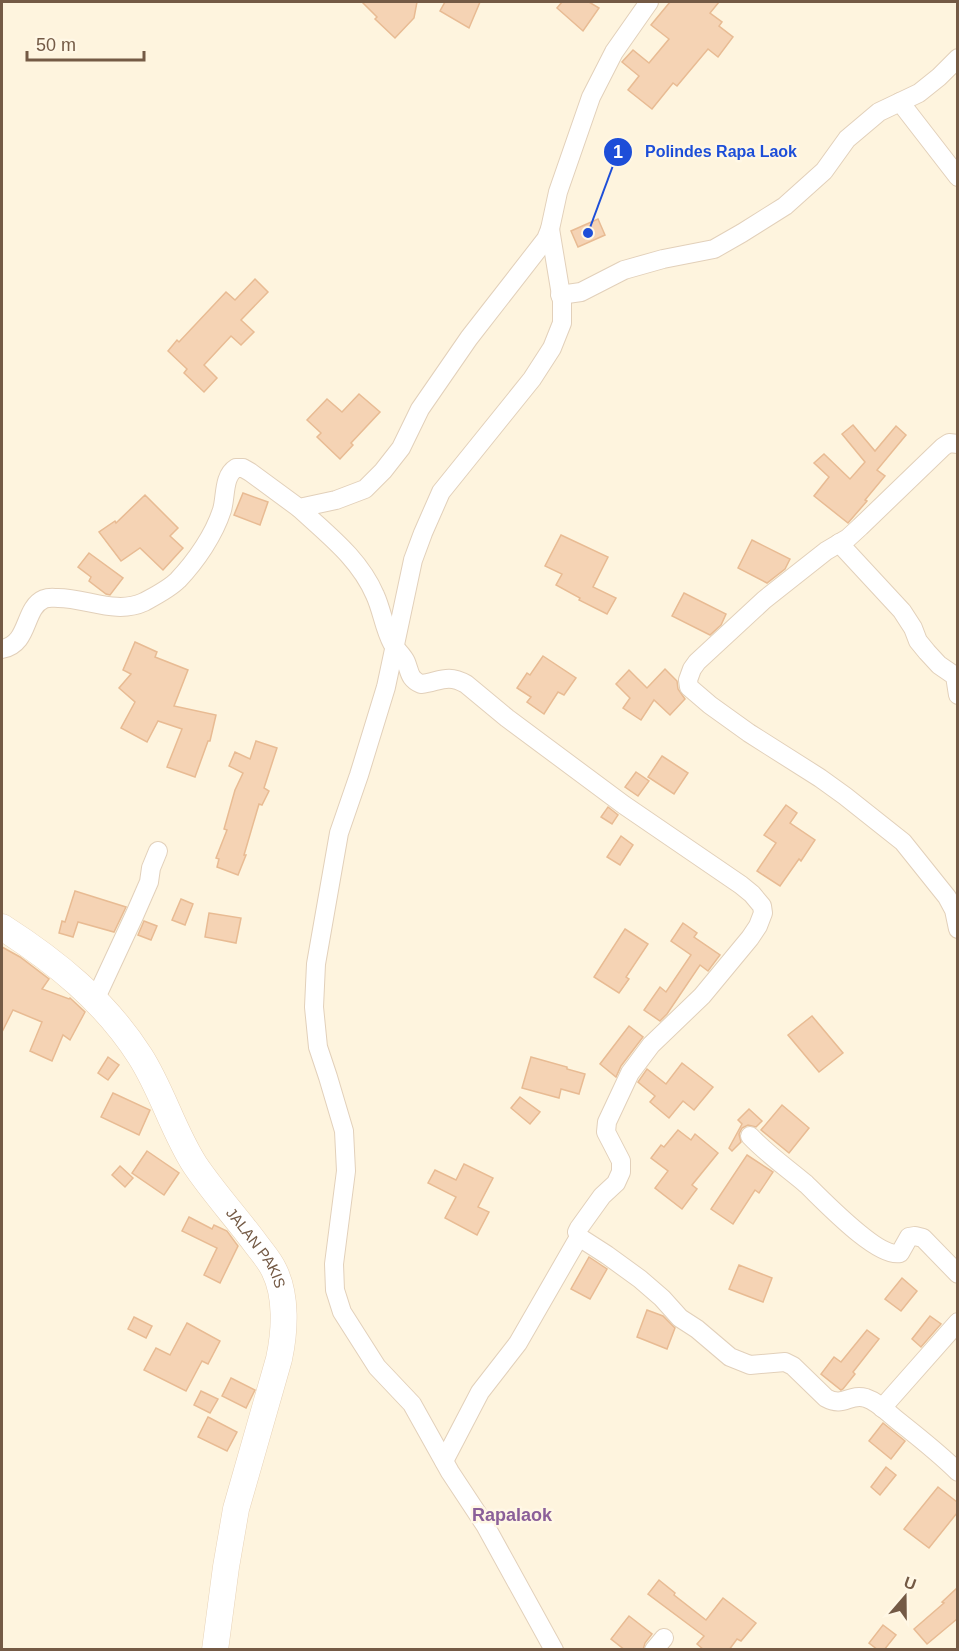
<svg xmlns="http://www.w3.org/2000/svg" width="959" height="1651" font-family="Helvetica,sans-serif">
	<style>
		.building { fill: #f5d3b4; stroke: #e8bb93; stroke-width: 1.5 }
		.lines { fill: none; stroke-linecap: round; stroke-linejoin: round }
		.street-casing { stroke: #e2d0ba; stroke-width: 20 }
		.secondary-casing { stroke: #e7d2b7; stroke-width: 27 }
		.street { stroke: #fff; stroke-width: 18 }
		.secondary { stroke: #fff; stroke-width: 26 }
		.labels { text-anchor: middle; stroke-width: 5; stroke-linejoin: round; paint-order: stroke }
		.street-label { font-size: 15px; fill: #745a45; stroke: #fff7e5 }
		.quarter-label { font-size: 18px; font-weight: bold; fill: #8b6099; stroke: #fff7e5 }
		.leader { fill: none; stroke: #1d4ed8; stroke-width: 2 }
		.callout-dot { fill: #1d4ed8; stroke: #fff7e5; stroke-width: 2 }
		.mark-label { font-size: 18px; text-anchor: middle; font-weight: bold; fill: #fff }
		.callout-label { font-size: 16px; text-anchor: middle; font-weight: bold; fill: #1d4ed8; stroke: #fff7e5; stroke-width: 5; stroke-linejoin: round; paint-order: stroke }
	</style>
	<rect width="100%" height="100%" fill="#fef4de"/>
	<g class="building">
		<path d="M362,2h55l-3,16 -19,20 -20,-19 2,-2z"/>
		<path d="M445,2h35l-11,26 -29,-17z"/>
		<path d="M562,2h27l10,6 -16,23 -26,-23z"/>
		<path d="M670,2h49l-9,11 12,9 -3,4 14,11 -15,20 -10,-8 -31,37 -4,-3 -21,26 -24,-19 11,-14 -17,-14 11,-12 16,13 20,-24 -18,-14z"/>
		<path d="M598,219l7,16 -27,12 -7,-16z"/>
		<path d="M255,279l13,13 -27,28 13,12 -13,13 -10,-9 -27,29 13,13 -13,14 -20,-19 3,-4 -19,-18 9,-11 2,2 47,-50 9,8z"/>
		<path d="M359,394l21,18 -29,31 2,2 -13,14 -23,-22 4,-4 -14,-13 20,-21 15,13z"/>
		<path d="M853,425l22,26 21,-25 10,9 -29,35 8,6 -20,24 2,1 -19,22 -34,-27 15,-19 -15,-14 10,-9 26,25 15,-17 -23,-28z"/>
		<path d="M243,493l25,9 -8,23 -26,-10z"/>
		<path d="M145,495l33,33 -8,8 13,12 -20,22 -23,-22 -19,13 -22,-29 16,-11 1,2z"/>
		<path d="M561,535l47,22 -15,30 23,11 -9,16 -28,-14 1,-2 -24,-13 6,-11 -17,-8z"/>
		<path d="M752,540l38,19 -5,10 -18,14 -29,-15z"/>
		<path d="M89,553l34,25 -13,17 -4,-1 -17,-13 2,-4 -13,-10z"/>
		<path d="M684,593l42,21 -5,11 -11,10 -38,-19z"/>
		<path d="M135,642l22,10 -2,5 33,13 -14,36 42,9 -6,26h-2l-13,36 -28,-10 15,-38 -24,-8 -11,21 -26,-14 14,-26 -16,-14 12,-14 -8,-4z"/>
		<path d="M543,656l33,22 -12,17 -6,-3 -14,22 -17,-12 4,-5 -14,-9 10,-15 3,2z"/>
		<path d="M665,669l12,12 1,8 7,10 -15,16 -16,-15 -13,20 -18,-12 7,-10 -14,-14 13,-14 18,18z"/>
		<path d="M256,741l21,7 -13,40 5,3 -7,14 -3,-1 -15,51h2l-8,20 -21,-8 2,-8 -3,-1 11,-28 -3,-1 11,-39 8,-17 -14,-7 6,-14 15,7z"/>
		<path d="M662,756l26,17 -14,21 -26,-17z"/>
		<path d="M636,772l13,9 -11,15 -13,-9z"/>
		<path d="M786,805l11,8 -7,10 25,17 -14,21 -2,-2 -19,27 -23,-15 19,-28 -12,-8z"/>
		<path d="M608,807l10,8 -6,9 -11,-7z"/>
		<path d="M621,836l12,9 -13,20 -13,-8z"/>
		<path d="M75,891l51,16 -12,25 -36,-10 -5,15 -14,-4 3,-12 3,1z"/>
		<path d="M181,899l12,5 -8,21 -13,-5z"/>
		<path d="M209,913l32,5 -5,25 -31,-6z"/>
		<path d="M144,921l13,5 -6,14 -13,-5z"/>
		<path d="M683,923l14,10 -3,4 26,18 -12,16 -8,-6 -33,49 -7,7 -16,-11 16,-23 6,5 25,-37 -20,-14z"/>
		<path d="M625,929l23,15 -22,33 3,2 -10,14 -25,-16z"/>
		<path d="M2,947l18,10 29,22 -7,10 27,10 1,-1 15,14 -15,28 -7,-5 -11,26 -22,-10 12,-29 -29,-12 -11,22z"/>
		<path d="M812,1016l31,37 -24,19 -31,-37z"/>
		<path d="M629,1026l14,11 -22,29 -5,11 -16,-13z"/>
		<path d="M108,1057l11,8 -11,15 -10,-7z"/>
		<path d="M531,1057l36,10v2l18,5 -6,20 -18,-5 -2,9 -37,-10z"/>
		<path d="M682,1063l31,24 -19,23 -11,-9 -14,17 -19,-16 5,-6 -17,-14 9,-13 19,15z"/>
		<path d="M113,1093l37,17 -11,25 -38,-18z"/>
		<path d="M520,1097l20,15 -10,12 -19,-16z"/>
		<path d="M782,1105l27,23 -20,25 -28,-23z"/>
		<path d="M749,1109l13,12 -6,6 -8,-2 -6,3 -3,6 2,8 -9,9 -3,-3 13,-24 -4,-4z"/>
		<path d="M678,1130l13,10 4,-6 23,19 -26,32 5,4 -15,20 -27,-21 13,-17 -17,-13 10,-13 3,2z"/>
		<path d="M147,1151l32,22 -15,22 -32,-22z"/>
		<path d="M747,1155l26,17 -14,21 -4,-3 -22,34 -22,-15z"/>
		<path d="M464,1164l29,14 -15,29 11,5 -12,23 -32,-17 11,-21 -28,-14 7,-13 21,10z"/>
		<path d="M120,1166l13,12 -8,9 -13,-12z"/>
		<path d="M189,1217l23,12 2,-4 13,6 11,15 -18,37 -16,-8 13,-27 -35,-17z"/>
		<path d="M589,1257l18,12 -17,30 -19,-10z"/>
		<path d="M739,1265l33,13 -9,24 -34,-13z"/>
		<path d="M902,1278l15,13 -16,20 -16,-12z"/>
		<path d="M647,1310l16,6 12,12 -8,21 -30,-12z"/>
		<path d="M930,1316l11,8 -20,23 -9,-8z"/>
		<path d="M134,1317l18,9 -6,12 -18,-9z"/>
		<path d="M187,1323l33,18 -12,23 -6,-3 -16,30 -42,-21 12,-22 14,7z"/>
		<path d="M867,1330l12,9 -26,33 2,2 -12,15 -2,1 -20,-16 13,-17 7,5z"/>
		<path d="M231,1378l24,12 -9,18 -24,-12z"/>
		<path d="M201,1391l17,8 -8,14 -16,-8z"/>
		<path d="M208,1417l29,15 -10,19 -29,-14z"/>
		<path d="M883,1423l22,18 -14,18 -22,-18z"/>
		<path d="M886,1467l10,8 -16,20 -9,-8z"/>
		<path d="M938,1487l19,15v11l-28,35 -25,-19z"/>
		<path d="M659,1580l16,13 -1,2 32,25 17,-22 33,25 -15,18 -4,-2 -8,11h-25l-7,-6 7,-8 -56,-42z"/>
		<path d="M957,1588v31l-30,25 -13,-15 30,-26 -2,-1z"/>
		<path d="M629,1616l23,18 -7,9 -2,7h-18l-14,-11z"/>
		<path d="M883,1625l13,10 -12,15h-6l-9,-7z"/>
	</g>
	<g class="lines">
		<g class="street-casing">
			<g id="street">
				<path d="M900,102l58,75"/>
				<path d="M550,229l12,72v22l-10,25 -20,31 -91,113 -18,41 -10,27 -27,127 -27,88 -20,58 -23,131 -2,43 4,40 10,30 16,54 2,40 -12,93 1,26 7,22 35,55 35,37 38,68 35,53 69,125"/>
				<path d="M560,295l21,-3 43,-22 39,-11 51,-10 28,-16 43,-27 39,-35 23,-32 32,-27 40,-19 20,-16 19,-19"/>
				<path d="M958,444l-9,-1 -6,4 -83,80 -12,11 -22,13 -62,49 -67,62 -5,7 -4,11 1,7 21,18 39,28 71,45 25,18 58,46 44,55 7,13 4,19"/>
				<path d="M299,508c29,27 60,50 76,87 7,15 9,33 17,48 4,7 11,12 14,19 4,10 3,17 15,22 18,-2 26,-11 45,0l41,34 117,87 117,80 11,9 10,12 1,7 -5,13 -8,12 -48,58 -51,49 -21,28 -23,49 -1,10 15,29v11l-5,11 -14,13 -23,32 -2,4 2,5 28,18 33,24 22,19 18,20 17,11 33,28 20,8 35,-3 8,4 33,32c18,10 23,-5 40,0 12,4 21,14 31,22 20,16 42,33 61,52"/>
				<path d="M839,543l63,68 11,17 5,13 9,11 12,13 16,11 3,19"/>
				<path d="M2,649c28,-5 21,-41 42,-50 5,-2 10,-1 14,-1 29,0 58,17 86,4 11,-6 25,-13 34,-22 18,-19 36,-45 44,-70 4,-13 1,-34 14,-42h7l7,4 49,36 37,-8 29,-11 18,-18 18,-23 19,-39 49,-71 77,-99 4,-10 8,-37 33,-95 23,-45 35,-50"/>
				<path d="M95,1000l40,-86 14,-32 2,-14 7,-17"/>
				<path d="M750,1136c17,18 37,32 56,48 16,15 72,75 94,69l9,-16 6,-1 8,2 35,36"/>
				<path d="M882,1408l76,-86"/>
				<path d="M444,1461l36,-69 38,-49 61,-106"/>
				<path d="M654,1650l10,-12"/>
			</g>
		</g>
		<g class="secondary-casing">
			<g id="secondary">
				<path id="s1" d="M2,927c53,34 103,74 138,129 22,34 33,75 55,109 19,28 41,52 61,79 6,8 14,17 18,26 13,26 11,61 5,89l-43,150 -10,58 -11,83"/>
			</g>
		</g>
		<use href="#street" class="street"/>
		<use href="#secondary" class="secondary"/>
	</g>
	<g class="labels">
		<g class="street-label">
			<text dy="5" stroke="none"><textPath href="#s1" startOffset="416">JALAN PAKIS</textPath></text>
		</g>
		<g class="quarter-label">
			<text x="512" y="1521">Rapalaok</text>
		</g>
	</g>
	<path class="leader" d="M588 233L618 152"/>
	<g class="callout-dot">
		<circle cx="588" cy="233" r="6"/>
		<circle cx="618" cy="152" r="15"/>
	</g>
	<g class="mark-label">
		<text x="618" y="158">1</text>
	</g>
	<g class="callout-label">
		<text x="721" y="157">Polindes Rapa Laok</text>
	</g>
	<rect width="959" height="1651" fill="none" stroke="#745a45" stroke-width="6"/>
	<g transform="translate(905 1597) rotate(20)" stroke="#fff7e5" stroke-width="4.5" paint-order="stroke">
	<path d="M0-4.5L10 22L0 15L-10 22Z" fill="#745a45"/>
	<text y="-9" font-size="16" font-weight="bold" text-anchor="middle" fill="#745a45">U</text>
	</g>
	<path d="M27 51v9h117v-9" fill="none" stroke="#745a45" stroke-width="3"/>
	<text x="36" y="51" font-size="18" fill="#745a45" stroke="#fff7e5" stroke-width="4.5" paint-order="stroke">50 m</text>
</svg>
